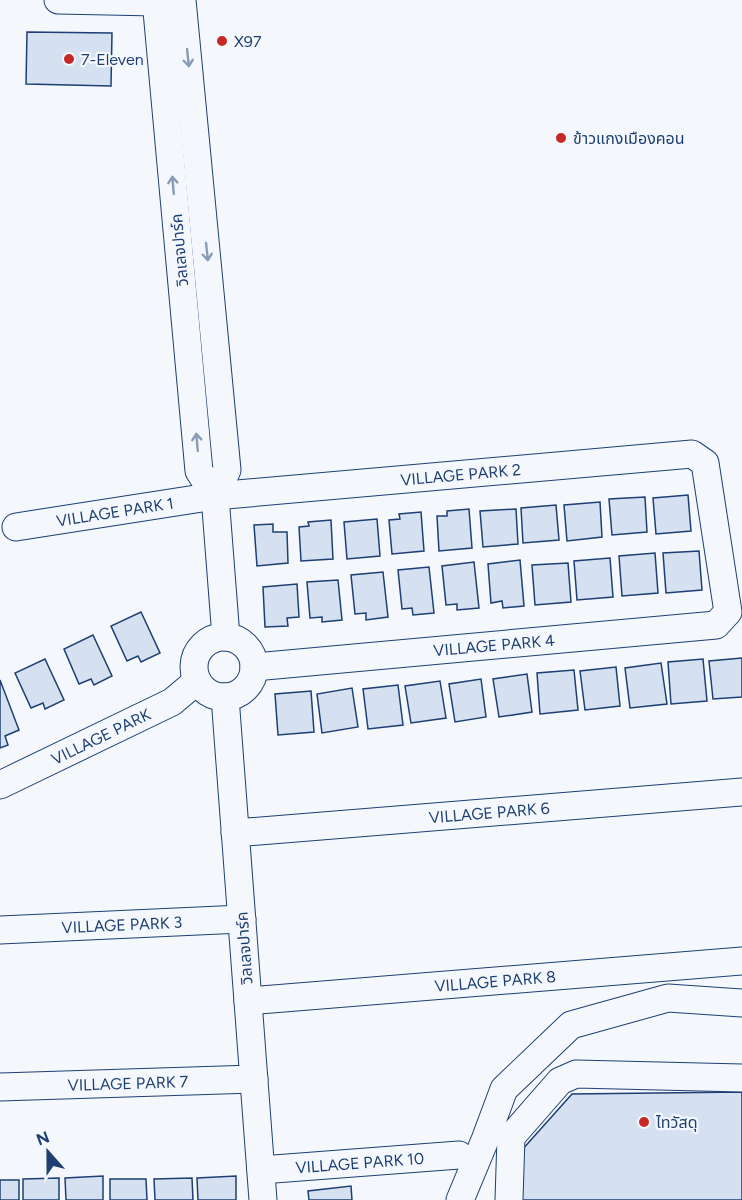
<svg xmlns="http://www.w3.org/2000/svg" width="742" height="1200" font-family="Figtree,'Noto Sans Thai',sans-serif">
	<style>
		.building { fill: #d5e0f0; stroke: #1d3f73; stroke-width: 1.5 }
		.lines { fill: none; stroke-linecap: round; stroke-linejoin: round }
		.minor-casing { stroke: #1d3f73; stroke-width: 29 }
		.minor { stroke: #f4f7fb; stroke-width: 27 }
		.oneway { stroke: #889bb7 }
		.poi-dot { fill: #c62828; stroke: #f4f7fb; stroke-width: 2 }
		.labels { text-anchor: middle; stroke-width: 4.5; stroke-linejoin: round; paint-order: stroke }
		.poi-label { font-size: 16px; fill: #1d3f73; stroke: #f4f7fb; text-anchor: start }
		.street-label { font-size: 16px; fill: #1d3f73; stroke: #f4f7fb }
	</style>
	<rect width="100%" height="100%" fill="#f4f7fb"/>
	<g class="building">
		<path d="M27,32l85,1 -1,53 -85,-2z"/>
		<path d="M688,495l3,36 -35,3 -3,-36z"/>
		<path d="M645,497l2,35 -35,3 -3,-36z"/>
		<path d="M600,502l2,35 -35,4 -3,-36z"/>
		<path d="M556,505l3,35 -36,3 -2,-35z"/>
		<path d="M469,509l3,39 -33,3 -2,-35h10v-5z"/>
		<path d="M516,509l2,35 -35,3 -3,-36z"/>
		<path d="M421,512l3,39 -32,3 -3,-34 11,-1 -1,-5z"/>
		<path d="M377,519l3,37 -33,3 -3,-37z"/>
		<path d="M331,520l2,39 -32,2 -2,-34 10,-1 -1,-4z"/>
		<path d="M273,524v8h14l1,31 -31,3 -3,-41z"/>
		<path d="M699,551l3,39 -36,3 -3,-40z"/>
		<path d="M655,553l3,40 -36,3 -3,-40z"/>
		<path d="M610,558l3,39 -36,3 -3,-39z"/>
		<path d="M520,560l4,46 -21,2 -1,-7 -11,2 -3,-39z"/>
		<path d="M474,562l5,46 -22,2v-6l-11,1 -4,-39z"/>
		<path d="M568,563l3,39 -36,3 -3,-40z"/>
		<path d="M429,567l5,46 -21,2 -1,-7 -10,1 -4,-39z"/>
		<path d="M383,572l5,45 -22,3v-7l-11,1 -4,-39z"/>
		<path d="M338,580l4,40 -20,2v-5l-12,1 -3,-36z"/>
		<path d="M297,584l2,33 -12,1 1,8 -23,1 -2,-40z"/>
		<path d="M141,612l19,41 -19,9 -3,-6 -11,5 -16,-35z"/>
		<path d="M93,635l19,41 -18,9 -3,-6 -12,5 -15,-35z"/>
		<path d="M742,658v39l-29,2 -4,-38z"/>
		<path d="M45,659l19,41 -19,9 -2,-6 -12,5 -16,-35z"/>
		<path d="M703,659l4,42 -36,3 -3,-42z"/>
		<path d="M661,663l6,41 -37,4 -5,-40z"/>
		<path d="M616,667l4,39 -35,4 -5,-39z"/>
		<path d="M574,670l4,40 -38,4 -3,-41z"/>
		<path d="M527,674l5,38 -33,5 -6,-38z"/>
		<path d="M481,679l5,38 -31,5 -6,-38z"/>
		<path d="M0,680l19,50 -14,6 3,9 -8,3z"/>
		<path d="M440,681l6,37 -35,5 -6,-37z"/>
		<path d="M398,685l5,40 -35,4 -5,-40z"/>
		<path d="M352,688l6,39 -36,6 -5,-39z"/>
		<path d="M311,691l3,41 -36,3 -3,-41z"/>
		<path d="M742,1092v108h-221v-49l51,-57z"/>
		<path d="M103,1176v24h-37l-1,-22z"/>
		<path d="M236,1176v24h-38l-1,-22z"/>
		<path d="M59,1178v22h-36v-21z"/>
		<path d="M192,1178l1,22h-38l-1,-21z"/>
		<path d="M110,1179h36l1,21h-37z"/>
		<rect x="0" y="1180" width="19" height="20"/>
		<path d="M351,1186l1,14h-43l-1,-9z"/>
	</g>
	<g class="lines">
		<g class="minor-casing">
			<g id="minor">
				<path d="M58,0l98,2"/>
				<path d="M156,0l43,471 16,25"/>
				<path d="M182,0l45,470 -12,26 11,141"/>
				<path id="s1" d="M16,527l199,-31 477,-42 13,9 23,149 -12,13 -462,42"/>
				<circle cx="224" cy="667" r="30"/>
				<path d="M225,697l38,503"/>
				<path id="s2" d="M0,785l172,-83 25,-21"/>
				<path id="s3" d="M235,833l507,-41"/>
				<path id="s4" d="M0,930l242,-11"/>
				<path id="s5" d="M248,1001l494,-40"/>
				<path id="s6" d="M0,1087l254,-8"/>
				<path id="s7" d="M261,1170l198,-15"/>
				<path d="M460,1200l25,-60 19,-51 67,-64 97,-27 74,5"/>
				<path d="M509,1200l2,-63 49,-56 16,-7 166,4"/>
			</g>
		</g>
		<use href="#minor" class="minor"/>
	</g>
	<defs><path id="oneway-shaft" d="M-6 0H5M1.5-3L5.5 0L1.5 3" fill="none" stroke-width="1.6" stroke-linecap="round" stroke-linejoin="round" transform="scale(1.5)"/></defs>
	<g class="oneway">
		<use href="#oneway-shaft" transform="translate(188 58) rotate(84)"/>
		<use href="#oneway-shaft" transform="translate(173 185) rotate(-95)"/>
		<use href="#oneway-shaft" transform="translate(207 252) rotate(84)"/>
		<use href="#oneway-shaft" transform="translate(197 442) rotate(-95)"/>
	</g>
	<g class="poi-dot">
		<circle cx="222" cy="41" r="6"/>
		<circle cx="69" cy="59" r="6"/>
		<circle cx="561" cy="138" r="6"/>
		<circle cx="644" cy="1122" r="6"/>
	</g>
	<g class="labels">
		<g class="poi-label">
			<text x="234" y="47">X97</text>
			<text x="81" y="65">7-Eleven</text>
			<text x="573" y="144">ข้าวแกงเมืองคอน</text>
			<text x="656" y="1128">ไทวัสดุ</text>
		</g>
		<g class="street-label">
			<text transform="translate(179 250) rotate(-95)" y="6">วิลเลจปาร์ค</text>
			<text dy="6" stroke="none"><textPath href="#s1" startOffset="448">VILLAGE PARK 2</textPath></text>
			<text dy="6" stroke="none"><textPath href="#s1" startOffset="100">VILLAGE PARK 1</textPath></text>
			<text transform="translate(494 645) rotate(-5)" y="6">VILLAGE PARK 4</text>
			<text dy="6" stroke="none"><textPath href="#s2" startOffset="112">VILLAGE PARK</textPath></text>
			<text dy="6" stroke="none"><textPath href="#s3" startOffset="255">VILLAGE PARK 6</textPath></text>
			<text dy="6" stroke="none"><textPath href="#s4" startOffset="122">VILLAGE PARK 3</textPath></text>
			<text transform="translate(244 948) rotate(-94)" y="6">วิลเลจปาร์ค</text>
			<text dy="6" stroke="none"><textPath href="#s5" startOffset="248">VILLAGE PARK 8</textPath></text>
			<text dy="6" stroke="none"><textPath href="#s6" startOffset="128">VILLAGE PARK 7</textPath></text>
			<text dy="6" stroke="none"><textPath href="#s7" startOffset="99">VILLAGE PARK 10</textPath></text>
		</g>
	</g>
	<g transform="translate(48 1152) rotate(339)" stroke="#f4f7fb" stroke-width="4.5" paint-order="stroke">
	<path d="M0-4.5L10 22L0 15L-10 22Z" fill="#1d3f73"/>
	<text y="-9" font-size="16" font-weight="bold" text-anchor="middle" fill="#1d3f73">N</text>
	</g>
</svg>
